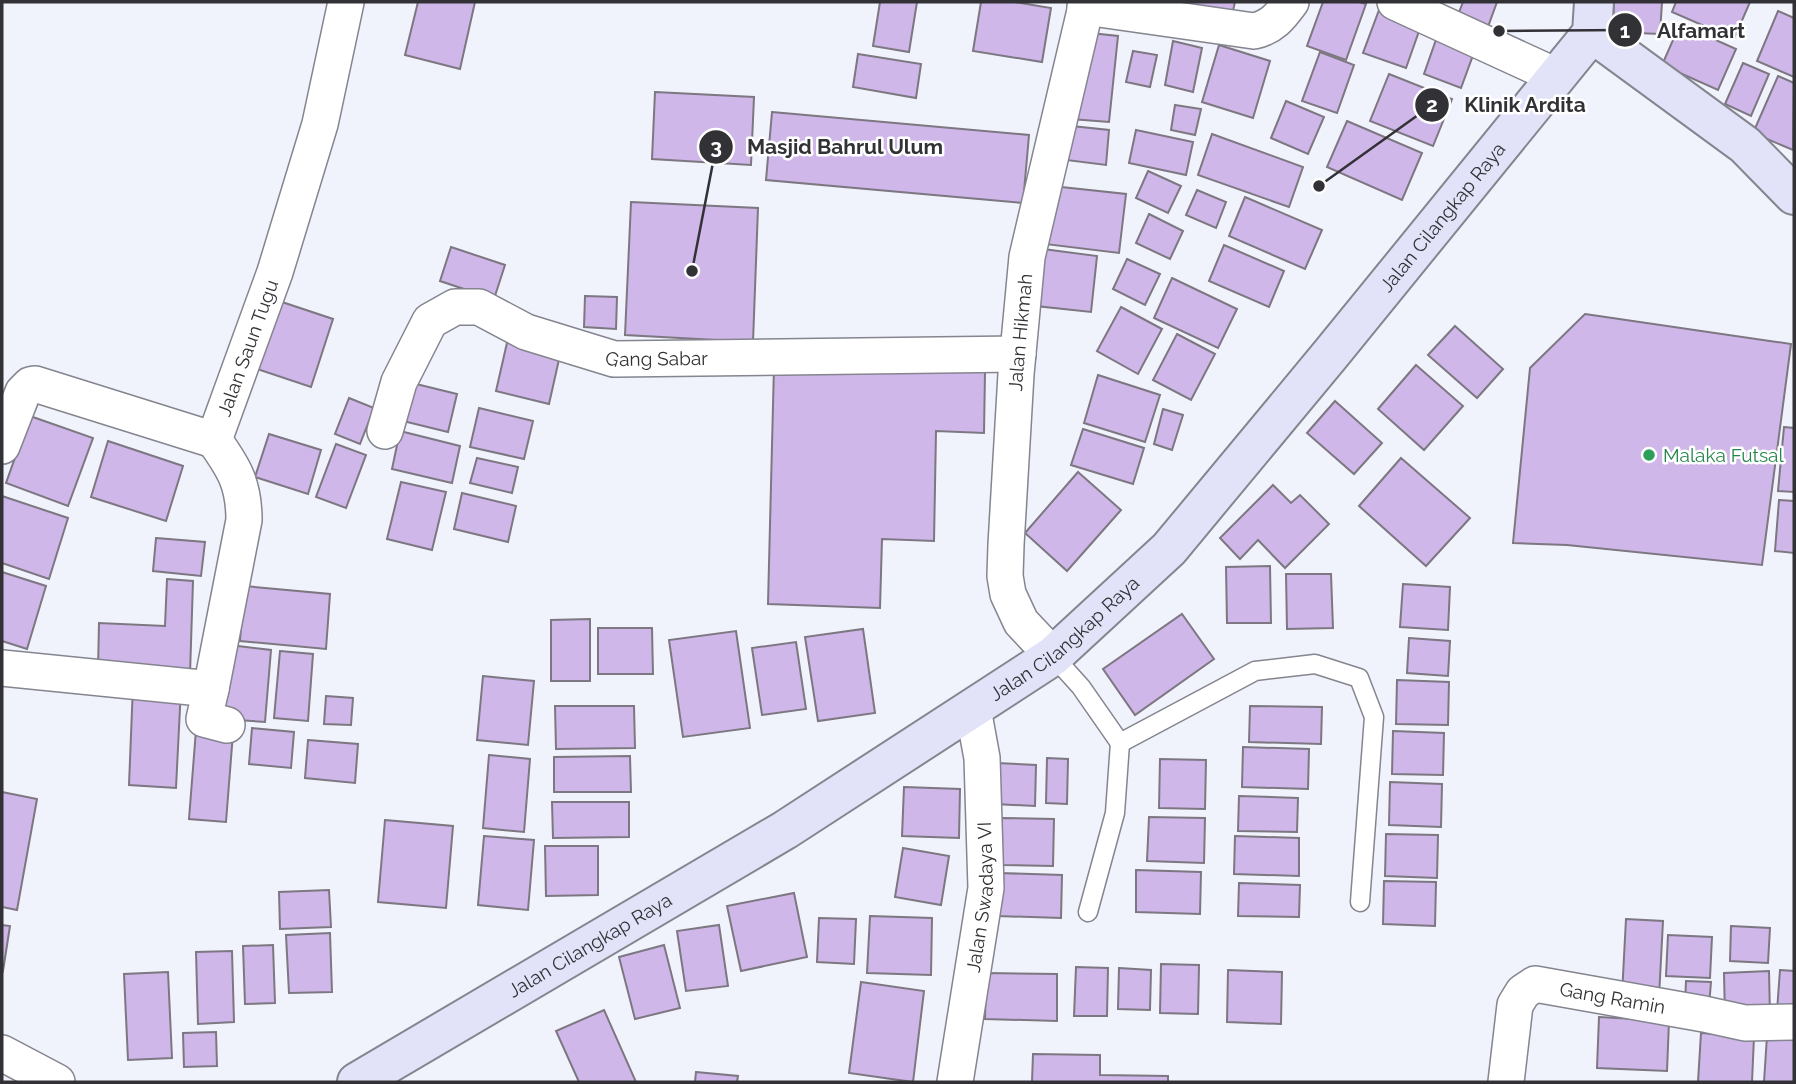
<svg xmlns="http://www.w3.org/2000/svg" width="1796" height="1084" font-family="Raleway,sans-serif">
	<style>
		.building { fill: #d0b7ea; stroke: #7c7780; stroke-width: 2 }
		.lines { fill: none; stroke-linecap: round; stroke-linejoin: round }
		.lane-casing { stroke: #84858e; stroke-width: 21 }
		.street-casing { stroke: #84858e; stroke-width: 38 }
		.secondary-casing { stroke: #84858e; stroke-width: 42 }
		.lane { stroke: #fff; stroke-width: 18 }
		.street { stroke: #fff; stroke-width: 35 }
		.secondary { stroke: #e2e3f8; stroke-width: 38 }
		.leisure-dot { fill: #2e9e5b; stroke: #fff; stroke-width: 2.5 }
		.labels { text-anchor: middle; stroke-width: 5; stroke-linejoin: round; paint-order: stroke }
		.street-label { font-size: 19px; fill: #323236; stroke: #fff }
		.leisure-label { font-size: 19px; fill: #27864d; stroke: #fff; text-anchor: start }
		.leader { fill: none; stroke: #323236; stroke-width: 2.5 }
		.callout-dot { fill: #323236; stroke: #fff; stroke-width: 2.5 }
		.mark-label { font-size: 21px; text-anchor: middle; font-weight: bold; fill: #fff }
		.callout-label { font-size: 21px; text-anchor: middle; font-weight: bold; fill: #323236; stroke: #fff; stroke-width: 5; stroke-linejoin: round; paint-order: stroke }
	</style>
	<rect width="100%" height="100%" fill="#f0f2fc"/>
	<g class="building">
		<path d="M418,2h57l-15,67 -55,-14z"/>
		<path d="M880,2h37l-8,50 -36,-6z"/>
		<path d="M981,2h34l36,6 -9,54 -69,-11z"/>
		<path d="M1161,2h74l-4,17z"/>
		<path d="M1323,2h36l7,2 -20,56 -39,-14z"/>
		<path d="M1382,2l42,15 -18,51 -43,-15z"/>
		<path d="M1463,2h34l-12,33 -30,-12z"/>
		<path d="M1614,2h48l-2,32 -47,-2z"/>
		<path d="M1676,2h74l-16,37 -62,-27z"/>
		<path d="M1778,11l16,7v59l-37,-16z"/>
		<path d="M1680,24l56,25 -18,41 -56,-25z"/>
		<path d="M1081,32l37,4 -9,86 -38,-3z"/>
		<path d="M1438,34l38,13 -15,41 -37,-14z"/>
		<path d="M1173,41l29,7 -9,44 -28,-7z"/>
		<path d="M1219,45l51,16 -17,57 -51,-16z"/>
		<path d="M1133,51l24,4 -7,32 -24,-5z"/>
		<path d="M1320,52l34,13 -17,48 -35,-12z"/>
		<path d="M858,54l63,10 -5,34 -63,-11z"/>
		<path d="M1743,63l26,11 -18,42 -26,-12z"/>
		<path d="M1389,74l63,25 -19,47 -63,-25z"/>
		<path d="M1778,76l16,7 -1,67 -40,-17z"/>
		<path d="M655,92l99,5 -3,68 -99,-6z"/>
		<path d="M1286,101l38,16 -16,37 -37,-16z"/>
		<path d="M1175,105l26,4 -6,26 -24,-5z"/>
		<path d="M772,112l257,23 -6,68 -257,-23z"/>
		<path d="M1347,121l75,32 -20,47 -75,-33z"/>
		<path d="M1062,125l47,5 -3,35 -48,-6z"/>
		<path d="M1136,130l57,12 -7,33 -57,-12z"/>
		<path d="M1212,134l91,33 -14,40 -91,-32z"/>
		<path d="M1148,171l33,15 -13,27 -32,-15z"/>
		<path d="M1052,186l74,8 -7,59 -74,-9z"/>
		<path d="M1197,190l29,12 -10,26 -30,-13z"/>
		<path d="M1245,197l77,33 -17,39 -76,-33z"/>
		<path d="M631,202l127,6 -5,134 -128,-7z"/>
		<path d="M1149,214l34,17 -13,28 -34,-16z"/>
		<path d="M1224,245l60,26 -15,36 -60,-26z"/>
		<path d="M451,247l54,18 -11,34 -54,-18z"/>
		<path d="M1043,249l54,7 -6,56 -55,-6z"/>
		<path d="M1127,259l33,15 -15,31 -32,-16z"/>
		<path d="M1172,278l65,31 -19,39 -64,-30z"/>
		<path d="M585,296l32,1 -1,32 -32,-2z"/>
		<path d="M276,300l57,19 -22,68 -57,-19z"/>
		<path d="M1121,307l41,22 -24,45 -41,-23z"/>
		<path d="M1585,314l206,30 -29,221 -195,-20 -54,-2 17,-175z"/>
		<path d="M1455,326l48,43 -26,29 -49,-43z"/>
		<path d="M509,334l53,12 -13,58 -53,-13z"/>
		<path d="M1177,334l38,20 -24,46 -38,-20z"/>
		<path d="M1416,365l47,41 -39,44 -46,-41z"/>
		<path d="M774,366l211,6 -1,61 -48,-2 -2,110 -52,-2 -2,69 -112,-4z"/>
		<path d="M1098,375l62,20 -15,47 -61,-19z"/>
		<path d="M408,382l49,12 -9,38 -49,-12z"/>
		<path d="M349,398l25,10 -14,36 -25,-10z"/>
		<path d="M1335,401l47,42 -28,31 -47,-41z"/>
		<path d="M479,408l54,13 -9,38 -54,-12z"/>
		<path d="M1163,409l20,6 -11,35 -18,-6z"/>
		<path d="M30,416l63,22 -25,68 -62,-23z"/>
		<path d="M1784,427l10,1v64l-16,-1z"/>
		<path d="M1083,429l61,19 -11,36 -62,-19z"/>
		<path d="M400,431l60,15 -8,37 -60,-14z"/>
		<path d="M269,434l52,16 -13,44 -53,-17z"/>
		<path d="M108,441l75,25 -17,55 -75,-24z"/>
		<path d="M336,444l30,11 -20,53 -30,-11z"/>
		<path d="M477,458l41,9 -6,26 -42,-10z"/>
		<path d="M1401,458l69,60 -44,48 -67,-60z"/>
		<path d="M1078,472l43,38 -54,61 -42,-38z"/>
		<path d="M401,482l45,10 -14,58 -45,-11z"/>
		<path d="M1273,485l18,18 9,-8 29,29 -44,44 -27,-28 -18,19 -20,-21z"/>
		<path d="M462,493l54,13 -8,36 -54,-13z"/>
		<path d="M2,496l66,22 -19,61 -47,-16z"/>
		<path d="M1779,500l15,1v52l-19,-2z"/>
		<path d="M156,538l49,4 -4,34 -48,-5z"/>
		<path d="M1270,566l1,57h-44l-1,-56z"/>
		<path d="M2,572l44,14 -19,63 -25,-8z"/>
		<path d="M1286,574h45l2,54 -46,1z"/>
		<path d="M167,579l26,2 -3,93 -92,-5 1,-46 66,3z"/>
		<path d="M1403,584l47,3 -2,43 -48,-3z"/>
		<path d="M244,586l86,8 -4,55 -86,-8z"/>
		<path d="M1182,614l32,45 -79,56 -32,-46z"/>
		<path d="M590,619v62h-39v-61z"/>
		<path d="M598,628h54l1,46h-55z"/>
		<path d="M863,629l12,84 -57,8 -13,-84z"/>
		<path d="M736,631l14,97 -67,9 -14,-97z"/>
		<path d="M1409,638l41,3 -2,35 -41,-3z"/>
		<path d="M796,642l10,67 -44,6 -10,-67z"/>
		<path d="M230,645l41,5 -6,72 -42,-3z"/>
		<path d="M280,651l33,3 -5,67 -34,-3z"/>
		<path d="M483,676l51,5 -6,64 -51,-5z"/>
		<path d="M1397,680l52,2 -1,43 -52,-1z"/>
		<path d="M133,685l48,3 -5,100 -47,-3z"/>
		<path d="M326,696l27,2 -2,27 -27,-1z"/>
		<path d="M555,706h79l1,42 -79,1z"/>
		<path d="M1250,706l72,1 -1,37 -72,-2z"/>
		<path d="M252,728l42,4 -3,36 -42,-4z"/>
		<path d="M196,730l37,3 -7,89 -37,-3z"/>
		<path d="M1393,731l51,2 -1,42 -51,-1z"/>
		<path d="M308,740l50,4 -3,39 -50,-5z"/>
		<path d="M1243,747l66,2 -1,40 -66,-2z"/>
		<path d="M489,755l41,4 -6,73 -41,-4z"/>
		<path d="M630,756l1,36h-77v-35z"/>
		<path d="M1047,758l21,1 -1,45 -21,-1z"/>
		<path d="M1160,759l46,1 -1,49 -46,-1z"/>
		<path d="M996,763l40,2 -1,41 -40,-2z"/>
		<path d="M1390,782l52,2 -1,43 -52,-2z"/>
		<path d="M904,787l56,2 -1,49 -57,-2z"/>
		<path d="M2,792l35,7 -20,111 -15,-3z"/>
		<path d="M1239,796l59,2 -1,34 -59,-1z"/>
		<path d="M552,802h77v35l-76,1z"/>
		<path d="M1149,817l56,1 -1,45 -57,-2z"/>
		<path d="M1002,818l52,1 -1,47 -52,-1z"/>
		<path d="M385,820l68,6 -7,82 -68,-6z"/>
		<path d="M1386,834l52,1 -1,43 -52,-2z"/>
		<path d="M484,836l50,4 -6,70 -50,-5z"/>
		<path d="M1235,836l64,2v38l-65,-2z"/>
		<path d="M545,846h53v49l-52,1z"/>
		<path d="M903,848l46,8 -8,49 -46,-8z"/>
		<path d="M1136,870l65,2 -1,42 -64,-2z"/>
		<path d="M998,873l64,2 -1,43 -64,-2z"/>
		<path d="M1384,881l52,1 -1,44 -52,-2z"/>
		<path d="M1239,883l61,2 -1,32 -61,-1z"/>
		<path d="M329,890l2,37 -51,2 -1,-37z"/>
		<path d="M794,893l13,64 -66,14 -14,-65z"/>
		<path d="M870,916l62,2 -1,57 -64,-2z"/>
		<path d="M819,918l37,1 -2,45 -37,-2z"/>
		<path d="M1626,919l37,2 -4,76 -37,-2z"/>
		<path d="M2,925l8,1 -7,45 -1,-1z"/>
		<path d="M719,925l9,61 -42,5 -9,-60z"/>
		<path d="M1731,926l39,2 -2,35 -38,-2z"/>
		<path d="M330,933l2,59 -43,1 -3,-58z"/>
		<path d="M1668,935l44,2 -2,41 -44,-2z"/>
		<path d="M273,945l2,58 -30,1 -2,-58z"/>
		<path d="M664,945l16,63 -45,11 -16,-62z"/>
		<path d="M232,951l2,71 -36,2 -2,-72z"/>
		<path d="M1161,964l38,1 -1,49 -38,-1z"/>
		<path d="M1076,967l32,1 -1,48h-33z"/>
		<path d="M1119,968l32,2 -1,40 -32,-1z"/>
		<path d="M1228,970l54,2 -1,52 -54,-2z"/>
		<path d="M1780,970l14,1v41l-17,-1z"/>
		<path d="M1769,971l1,45 -45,1 -1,-44z"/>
		<path d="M168,972l4,86 -44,2 -4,-86z"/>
		<path d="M986,973l71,1v47l-72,-2z"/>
		<path d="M1686,981l25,1 -2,24 -24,-2z"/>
		<path d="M861,982l63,9 -11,91 -64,-9z"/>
		<path d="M604,1010l32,72h-57l-23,-51z"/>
		<path d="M1599,1017l70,4 -2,50 -70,-3z"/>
		<path d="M216,1032l1,34 -33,1 -1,-34z"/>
		<path d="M1701,1033l53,4 -2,45h-54z"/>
		<path d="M1767,1036l27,2v44h-30z"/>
		<path d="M1033,1054l67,1v20l68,1v6h-136z"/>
		<path d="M696,1072l42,4 -1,6h-42z"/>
	</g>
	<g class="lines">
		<g class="lane-casing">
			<g id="lane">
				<path d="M1053,656l28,31 39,56 135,-72 60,-7 44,14 15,39 -14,185"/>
				<path d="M1088,912l27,-99 5,-70"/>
			</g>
		</g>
		<g class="street-casing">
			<g id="street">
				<path d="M1395,2l161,74"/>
				<path d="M1085,7l169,24c18,-4 26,-14 37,-29"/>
				<path id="s1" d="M385,431l14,-49 31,-61 25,-14h24l47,25 88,27 404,-5"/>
				<path id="s2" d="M214,440l61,-168 45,-148 26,-122"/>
				<path d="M2,446l21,-54 7,-7 5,-1 179,56"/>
				<path id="s3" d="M1053,656l-32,-34 -13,-28 -3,-18 1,-31 10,-171 11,-117 60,-255"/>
				<path d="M2,668l209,21 33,-169c0,-36 -10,-52 -30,-80"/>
				<path d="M211,689l-7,30 23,6"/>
				<path d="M2,1053l55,29"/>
				<path id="s4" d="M955,1082l31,-194 -4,-130 -9,-49"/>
				<path id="s5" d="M1506,1082l9,-77 8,-13 12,-8 169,30 41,9 49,-1"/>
			</g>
		</g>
		<g class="secondary-casing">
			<g id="secondary">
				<path d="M1592,33l153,112 49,50"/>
				<path id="s6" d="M357,1082l428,-252 268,-174 116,-107 161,-194 262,-322 2,-31"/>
			</g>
		</g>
		<use href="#lane" class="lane"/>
		<use href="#street" class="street"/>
		<use href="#secondary" class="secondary"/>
	</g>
	<circle class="leisure-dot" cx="1649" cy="455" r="7"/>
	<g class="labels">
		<g class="street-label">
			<text dy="7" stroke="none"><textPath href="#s6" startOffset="1404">Jalan Cilangkap Raya</textPath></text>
			<text dy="7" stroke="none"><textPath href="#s3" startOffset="340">Jalan Hikmah</textPath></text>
			<text dy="7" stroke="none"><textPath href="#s2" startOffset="98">Jalan Saun Tugu</textPath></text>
			<text dy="7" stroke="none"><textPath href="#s1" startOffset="360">Gang Sabar</textPath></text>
			<text dy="7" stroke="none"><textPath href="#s6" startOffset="836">Jalan Cilangkap Raya</textPath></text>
			<text dy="7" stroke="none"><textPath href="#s4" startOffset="187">Jalan Swadaya VI</textPath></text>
			<text dy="7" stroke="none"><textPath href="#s6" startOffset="270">Jalan Cilangkap Raya</textPath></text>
			<text dy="7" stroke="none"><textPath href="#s5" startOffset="186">Gang Ramin</textPath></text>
		</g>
		<g class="leisure-label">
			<text x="1663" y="462">Malaka Futsal</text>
		</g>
	</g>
	<path class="leader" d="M1499 31L1625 30M1319 186L1432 105M692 271L716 147"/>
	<g class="callout-dot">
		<circle cx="1499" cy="31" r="7"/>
		<circle cx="1319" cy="186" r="7"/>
		<circle cx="692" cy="271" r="7"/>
		<circle cx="1625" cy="30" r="18"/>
		<circle cx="1432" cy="105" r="18"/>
		<circle cx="716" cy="147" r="18"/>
	</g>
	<g class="mark-label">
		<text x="1625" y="38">1</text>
		<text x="1432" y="112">2</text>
		<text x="716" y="154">3</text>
	</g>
	<g class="callout-label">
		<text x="1701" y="38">Alfamart</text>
		<text x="1525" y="112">Klinik Ardita</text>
		<text x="845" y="154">Masjid Bahrul Ulum</text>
	</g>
	<rect width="1796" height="1084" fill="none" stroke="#323236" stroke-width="7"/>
</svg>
